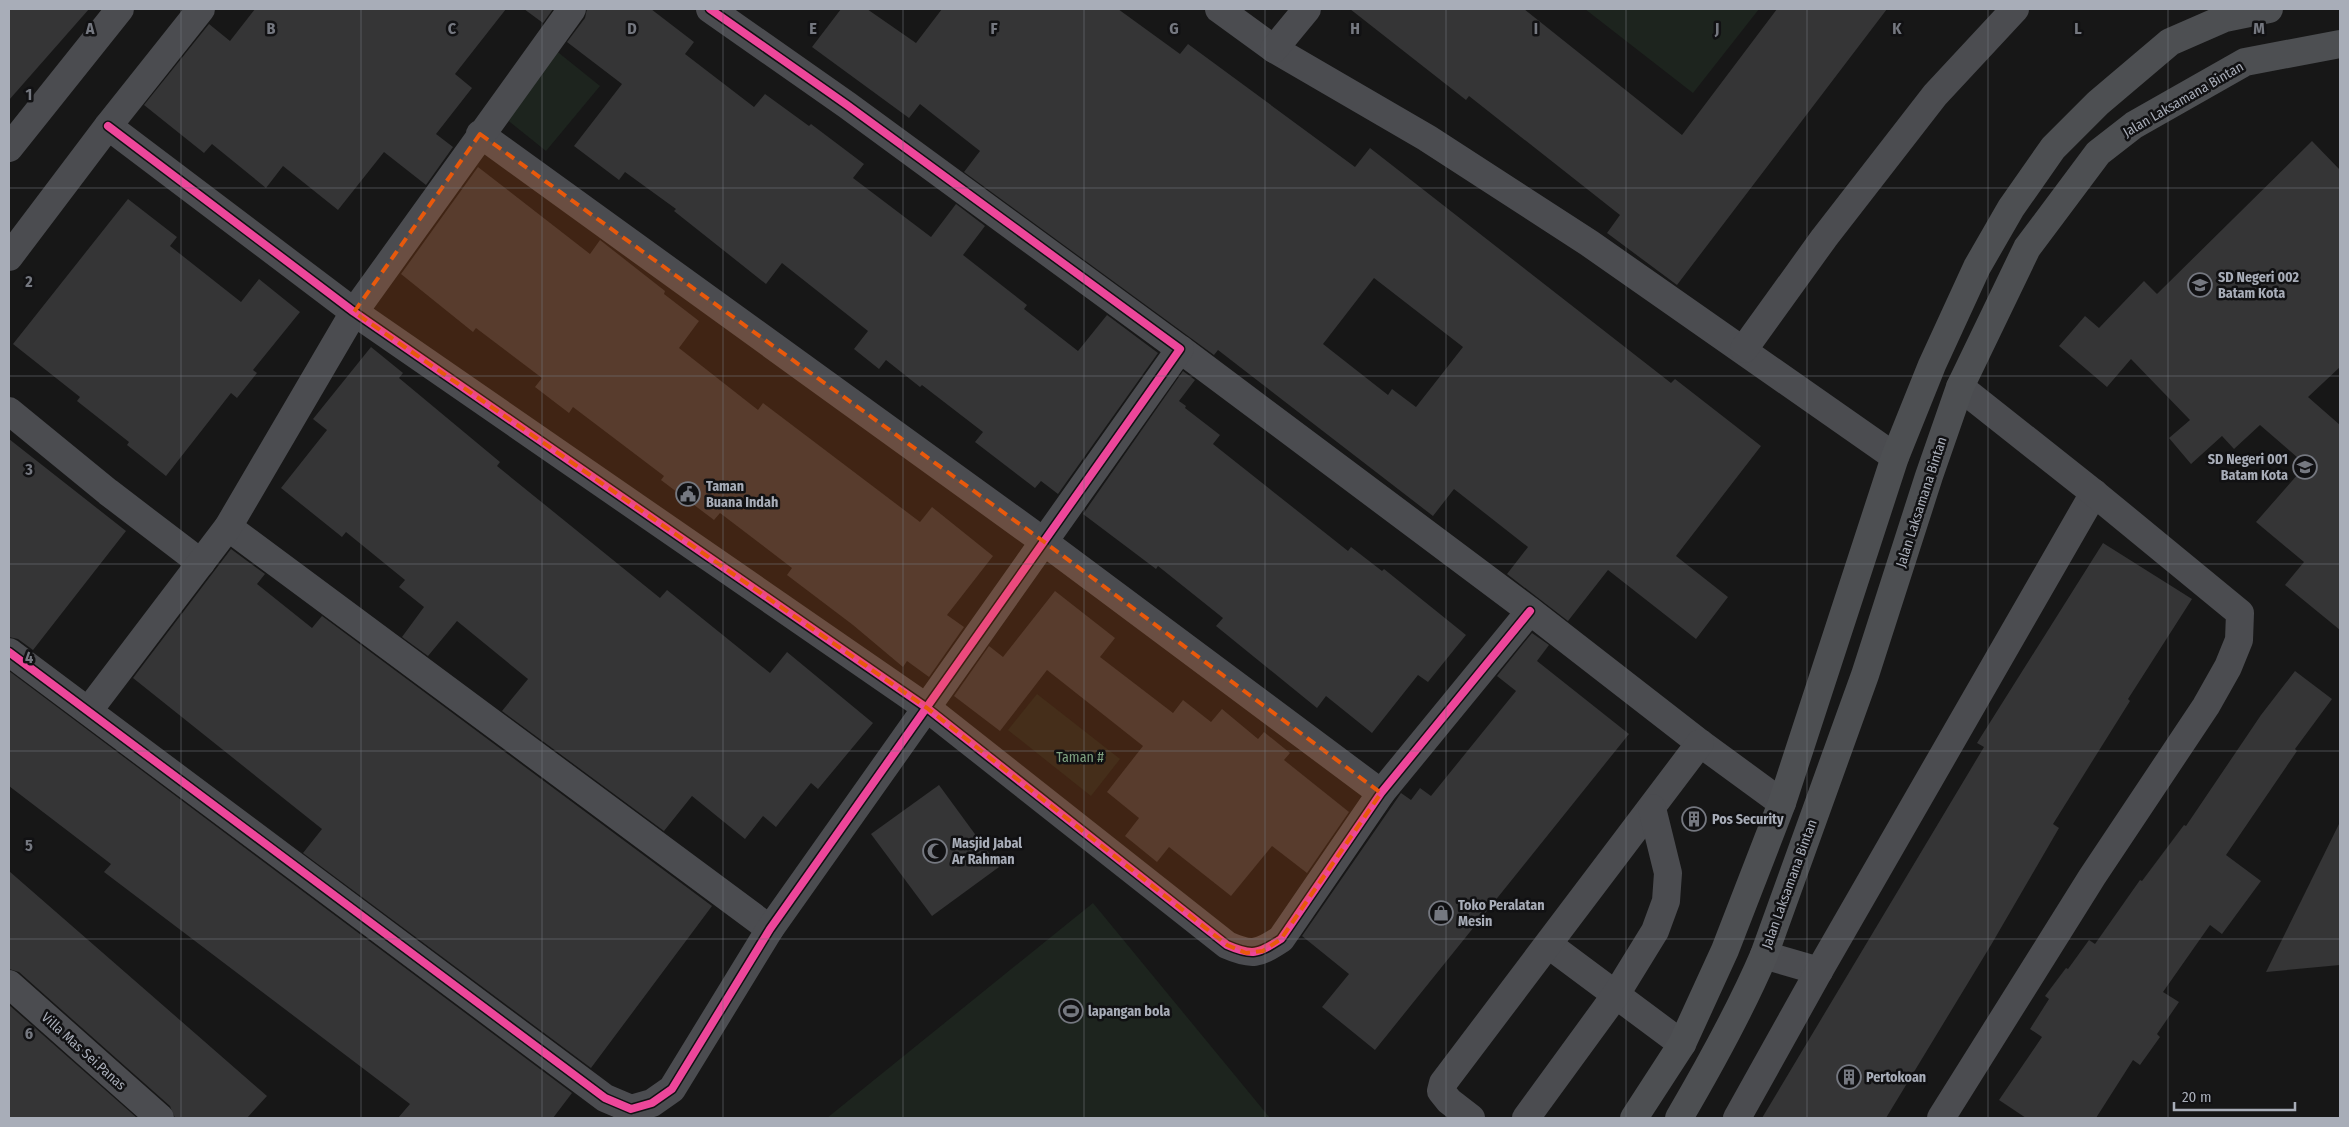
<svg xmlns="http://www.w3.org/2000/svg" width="2349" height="1127" font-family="'Fira Sans Condensed',sans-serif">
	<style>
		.green { fill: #1d241e }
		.building { fill: #353536; fill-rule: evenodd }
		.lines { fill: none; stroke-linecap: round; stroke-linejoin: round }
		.minor { stroke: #4b4c50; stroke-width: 28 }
		.major { stroke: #4d4f52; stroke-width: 28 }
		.cycleway-casing { stroke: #111113; stroke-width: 11 }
		.cycleway { stroke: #ed469a; stroke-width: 8 }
		.marked { fill: #e8590c; fill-opacity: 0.2; stroke: #e8590c; stroke-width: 4; stroke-dasharray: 10 6; stroke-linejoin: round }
		.grid { fill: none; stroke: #757880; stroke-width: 1; stroke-opacity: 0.55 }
		.labels { text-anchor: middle; stroke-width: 5; stroke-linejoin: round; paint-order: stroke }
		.street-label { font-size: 14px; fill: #a8adb8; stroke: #111113 }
		.poi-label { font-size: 14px; font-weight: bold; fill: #a8adb8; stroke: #111113; text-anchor: start }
		.park-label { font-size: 14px; fill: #7fa381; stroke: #111113 }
		.grid-label { font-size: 16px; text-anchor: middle; font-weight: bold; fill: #757880; stroke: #111113; stroke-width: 5; stroke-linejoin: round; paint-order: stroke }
	</style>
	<rect width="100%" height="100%" fill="#171717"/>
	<g class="green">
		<path d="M1585,9h174l-66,84z"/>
		<path d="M554,49l46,37 -54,65 -45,-36z"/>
		<path d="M1037,694l83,65 -29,37 -83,-66z"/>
		<path d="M1093,903l177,215h-443z"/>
	</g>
	<g class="building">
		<path d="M9,9h80l-80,91z"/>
		<path d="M255,9h251l-51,65 17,14 -36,46 17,13 -27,38 -42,-33 -46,58 -55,-44 -17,22 -54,-44 -8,9 -60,-48 65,-81 21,17z"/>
		<path d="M524,9h29l-10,14z"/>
		<path d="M587,9h64l43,33 -9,12 69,53 11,-13 44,32 2,-2 53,40 -11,14 78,59 25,-33 29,22 -22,29 64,50 -3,4 54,42 29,-36 51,38 -100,141 -17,-13 -6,7 -60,-46 8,-10 -61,-47 -2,2 -34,-27 -7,9 -25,-20 14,-18 -86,-68 -16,21 -92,-73 2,-2 -51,-37 -6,8 -45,-34 48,-62 -55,-42 18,-24z"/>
		<path d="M841,9h26l49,34 26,-34h176l62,45 8,-10 167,123 15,-19 301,235 4,-4 86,67 -85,110 52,41 -32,42 -88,-69 -40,51 -61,-47 21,-27 -74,-58 -21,27 -215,-166 -4,5 -250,-183 16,-21 -60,-47 -11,14 -97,-71zM1374,278l89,69 -47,60 -24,-18 -4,6 -65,-51z"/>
		<path d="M1350,9h174l158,126 95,-126h110l-210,276 -70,-52 13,-18 -151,-119 -3,4z"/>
		<path d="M2312,141l28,29v197l-32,30 32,28v205l-55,-45 19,-23 -48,-40 50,-57 -46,-40 -26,24 -12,-13 -31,28 -22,-26 21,-18 -59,-61 -24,28 -48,-41 26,-30 14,12 45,-47 13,13z"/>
		<path d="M478,167l112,87 10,-14 65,51 -1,3 35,27 -20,27 79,62 5,-7 157,119 12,-15 61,49 -46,59 17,12 -35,50 -22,-16 -4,6 -50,-42 -66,-50 5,-7 -72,-55 -6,7 -53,-40 3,-4 -91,-69 -4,6 -34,-26 7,-9 -66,-50 -3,4 -72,-58z"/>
		<path d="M128,199l49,38 -7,9 71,56 18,-23 41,33 -47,58 4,3 -20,25 -6,-5 -65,83 -39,-31 2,-3 -52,-41 3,-4 -67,-53z"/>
		<path d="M371,347l32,26 -4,5 101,84 -3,4 163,132 7,-8 103,83 17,-21 86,71 -55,66 -7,-6 -35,44 -13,-11 -18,23 -53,-43 -28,35 -162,-120 26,-32 -71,-58 -29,35 -26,-19 22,-30 -25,-20 6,-7 -59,-48 -4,5 -61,-49 46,-58 -14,-11z"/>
		<path d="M1183,371l12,9 -16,21 7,5 -1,2 35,27 -7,9 135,107 3,-4 31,24 2,-2 82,66 -38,47 -10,-7 -46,58 -46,-37 -9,12 -101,-82 7,-8 -65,-52 -2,3 -73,-55z"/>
		<path d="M9,439l117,92 -93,119 -15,-11 -9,-2z"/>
		<path d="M2103,543l89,56 -64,100 2,2 -77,123 6,4 -68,117 -105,173h-124l222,-371 -7,-4z"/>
		<path d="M231,549l34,25 -8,10 55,44 10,-12 390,290 -121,162 -288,-215 19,-24 -189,-151z"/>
		<path d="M1055,591l60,47 -15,19 73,56 10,-13 28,22 11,-13 36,30 6,-7 26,21 -6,7 65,52 -42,61 -35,-27 -41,50 -62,-49 -12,15 -32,-26 14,-18 -32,-26 36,-46 -96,-76 -47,61 -46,-35 35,-50 14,11z"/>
		<path d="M1532,633l17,12 -12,16 92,73 -254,316 -53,-43 27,-33 -47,-38 99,-143 10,7 9,-12 11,8 85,-105 -19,-15z"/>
		<path d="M9,671l563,422 -19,25h-155l12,-14 -306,-232 7,-8 -102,-78z"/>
		<path d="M2295,671l37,28 -37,50 2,2 -71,104 35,26 -39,53 -12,-9 -47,67 16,10 -22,32 3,3 -20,28 -7,-5 -37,58h-70l-27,-18 43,-63 -12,-8 19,-30 -4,-3 21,-28 2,1 21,-29 6,4 45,-64 2,1 42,-56 2,1 75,-111z"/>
		<path d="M939,785l60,82 -67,49 -61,-82z"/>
		<path d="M2340,822v143l-74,7z"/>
		<path d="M9,871l258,225 -20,22h-72l-5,-12 -151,-134 -10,-3z"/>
		<path d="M9,1005l128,113h-128z"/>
	</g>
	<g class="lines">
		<g class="minor">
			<path d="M1219,9l55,40 153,89 162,105 306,214"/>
			<path d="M1274,49l33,-40"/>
			<path d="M108,126l246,186 573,396 300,237c25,11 31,9 54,-6l100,-146 149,-182"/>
			<path d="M480,134l563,407 338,252"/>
			<path d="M9,148l111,-139"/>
			<path d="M9,257l99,-131 93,-117"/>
			<path d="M1180,349l350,262 170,132 82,60"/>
			<path d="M1744,349l80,-111 111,-143 80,-86"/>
			<path d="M9,411l99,81 93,71"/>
			<path d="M228,527l542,402"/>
			<path d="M9,652l596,446 26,11 21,-6 20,-14 98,-160 410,-580 -333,-244 -137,-96"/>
			<path d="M89,710l139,-183 126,-215 218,-303"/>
			<path d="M1549,945l133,99"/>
			<path d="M1764,955l55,16"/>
			<path d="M9,984l151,134"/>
			<path d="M1471,1118l-22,-17 -8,-10 2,-8 257,-340"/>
			<path d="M1526,1118l89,-122 40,-65 11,-30 2,-28 -16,-65"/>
			<path d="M1737,1118l82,-147 275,-478"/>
			<path d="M1941,1118l151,-241 114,-171 22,-39 11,-27 1,-27 -146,-120 -134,-106"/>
		</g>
		<g class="major">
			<path d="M1634,1118l48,-74 43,-94 57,-147 113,-346 37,-92 45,-98 34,-59 42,-60 45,-45 72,-61 55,-24 44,-9"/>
			<path d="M1679,1118c31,-53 61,-107 85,-163l101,-280 64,-199 31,-89 67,-139 71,-95 36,-28 111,-63 95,-18"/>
		</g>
		<g class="cycleway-casing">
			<g id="cycleway">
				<path d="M108,126l246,186 573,396 300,237c25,11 31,9 54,-6l100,-146 149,-182"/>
				<path d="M9,652l596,446 26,11 21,-6 20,-14 98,-160 410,-580 -333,-244 -137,-96"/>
			</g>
		</g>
		<use href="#cycleway" class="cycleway"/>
	</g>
	<path class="marked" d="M480,134l563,407 338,252 -100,146 -18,12 -17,2 -19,-8 -300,-237 -573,-396z"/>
	<path class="grid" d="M181,9v1109M361,9v1109M542,9v1109M723,9v1109M903,9v1109M1084,9v1109M1265,9v1109M1446,9v1109M1626,9v1109M1807,9v1109M1988,9v1109M2168,9v1109M9,188h2331M9,376h2331M9,564h2331M9,751h2331M9,939h2331"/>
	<defs>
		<g id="school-ring" transform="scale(1.25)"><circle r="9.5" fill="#111113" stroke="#757880" stroke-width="1.5"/><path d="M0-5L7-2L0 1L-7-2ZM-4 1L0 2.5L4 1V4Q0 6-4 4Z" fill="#757880"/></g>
		<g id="civic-ring" transform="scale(1.25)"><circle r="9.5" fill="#111113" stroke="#757880" stroke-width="1.5"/><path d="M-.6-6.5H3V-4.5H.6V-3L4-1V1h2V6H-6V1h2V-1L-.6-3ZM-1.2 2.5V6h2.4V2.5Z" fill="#757880"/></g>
		<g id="building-ring" transform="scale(1.25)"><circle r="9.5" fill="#111113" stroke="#757880" stroke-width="1.5"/><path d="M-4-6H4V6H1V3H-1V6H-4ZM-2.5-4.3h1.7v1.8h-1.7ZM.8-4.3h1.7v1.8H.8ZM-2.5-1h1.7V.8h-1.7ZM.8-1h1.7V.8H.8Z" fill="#757880"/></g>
		<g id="mosque-ring" transform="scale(1.25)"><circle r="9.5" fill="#111113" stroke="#757880" stroke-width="1.5"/><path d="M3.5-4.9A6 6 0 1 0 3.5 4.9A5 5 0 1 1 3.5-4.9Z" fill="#757880"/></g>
		<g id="shop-ring" transform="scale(1.25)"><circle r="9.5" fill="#111113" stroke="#757880" stroke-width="1.5"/><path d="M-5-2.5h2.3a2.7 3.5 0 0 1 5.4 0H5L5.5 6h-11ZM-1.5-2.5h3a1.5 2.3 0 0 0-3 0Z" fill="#757880"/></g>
		<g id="stadium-ring" transform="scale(1.25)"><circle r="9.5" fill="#111113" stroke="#757880" stroke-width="1.5"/><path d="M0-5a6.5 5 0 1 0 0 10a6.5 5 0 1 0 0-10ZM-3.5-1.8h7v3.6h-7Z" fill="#757880"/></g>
	</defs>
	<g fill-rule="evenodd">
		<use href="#school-ring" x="2200" y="285"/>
		<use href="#school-ring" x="2305" y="467"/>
		<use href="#civic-ring" x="688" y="494"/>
		<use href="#building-ring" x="1694" y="819"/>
		<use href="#mosque-ring" x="935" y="851"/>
		<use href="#shop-ring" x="1441" y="913"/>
		<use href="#stadium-ring" x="1071" y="1011"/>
		<use href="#building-ring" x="1849" y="1077"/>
	</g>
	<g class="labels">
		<g class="street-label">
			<text transform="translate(2183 99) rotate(-30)" y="5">Jalan Laksamana Bintan</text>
			<text transform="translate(1921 502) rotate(-72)" y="5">Jalan Laksamana Bintan</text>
			<text transform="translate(1789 884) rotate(-70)" y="5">Jalan Laksamana Bintan</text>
			<text transform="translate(84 1051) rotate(42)" y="5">Villa Mas Sei.Panas</text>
		</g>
		<g class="poi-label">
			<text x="2218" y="282">SD Negeri 002<tspan x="2218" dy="16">Batam Kota</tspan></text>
			<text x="2288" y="464" text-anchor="end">SD Negeri 001<tspan x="2288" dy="16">Batam Kota</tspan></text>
			<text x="706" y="491">Taman<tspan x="706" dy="16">Buana Indah</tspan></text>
			<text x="1712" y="824">Pos Security</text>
			<text x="952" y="848">Masjid Jabal<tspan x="952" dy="16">Ar Rahman</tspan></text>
			<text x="1458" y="910">Toko Peralatan<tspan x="1458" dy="16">Mesin</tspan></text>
			<text x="1088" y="1016">lapangan bola</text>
			<text x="1866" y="1082">Pertokoan</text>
		</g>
		<g class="park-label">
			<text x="1080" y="762">Taman #</text>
		</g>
	</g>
	<g class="grid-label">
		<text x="90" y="34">A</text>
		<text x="271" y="34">B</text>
		<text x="452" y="34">C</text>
		<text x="632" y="34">D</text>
		<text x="813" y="34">E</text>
		<text x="994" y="34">F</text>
		<text x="1174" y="34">G</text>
		<text x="1355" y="34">H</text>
		<text x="1536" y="34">I</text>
		<text x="1717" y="34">J</text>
		<text x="1897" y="34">K</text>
		<text x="2078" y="34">L</text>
		<text x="2259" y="34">M</text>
		<text x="29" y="100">1</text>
		<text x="29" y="287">2</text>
		<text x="29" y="475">3</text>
		<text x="29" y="663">4</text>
		<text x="29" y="851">5</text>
		<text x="29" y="1039">6</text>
	</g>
	<rect width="2349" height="1127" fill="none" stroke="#a8adb8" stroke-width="20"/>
	<path d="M2174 1102v8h121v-8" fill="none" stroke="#a8adb8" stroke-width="2.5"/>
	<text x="2182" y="1102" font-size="15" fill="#a8adb8" stroke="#111113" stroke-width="4" paint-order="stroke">20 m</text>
</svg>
